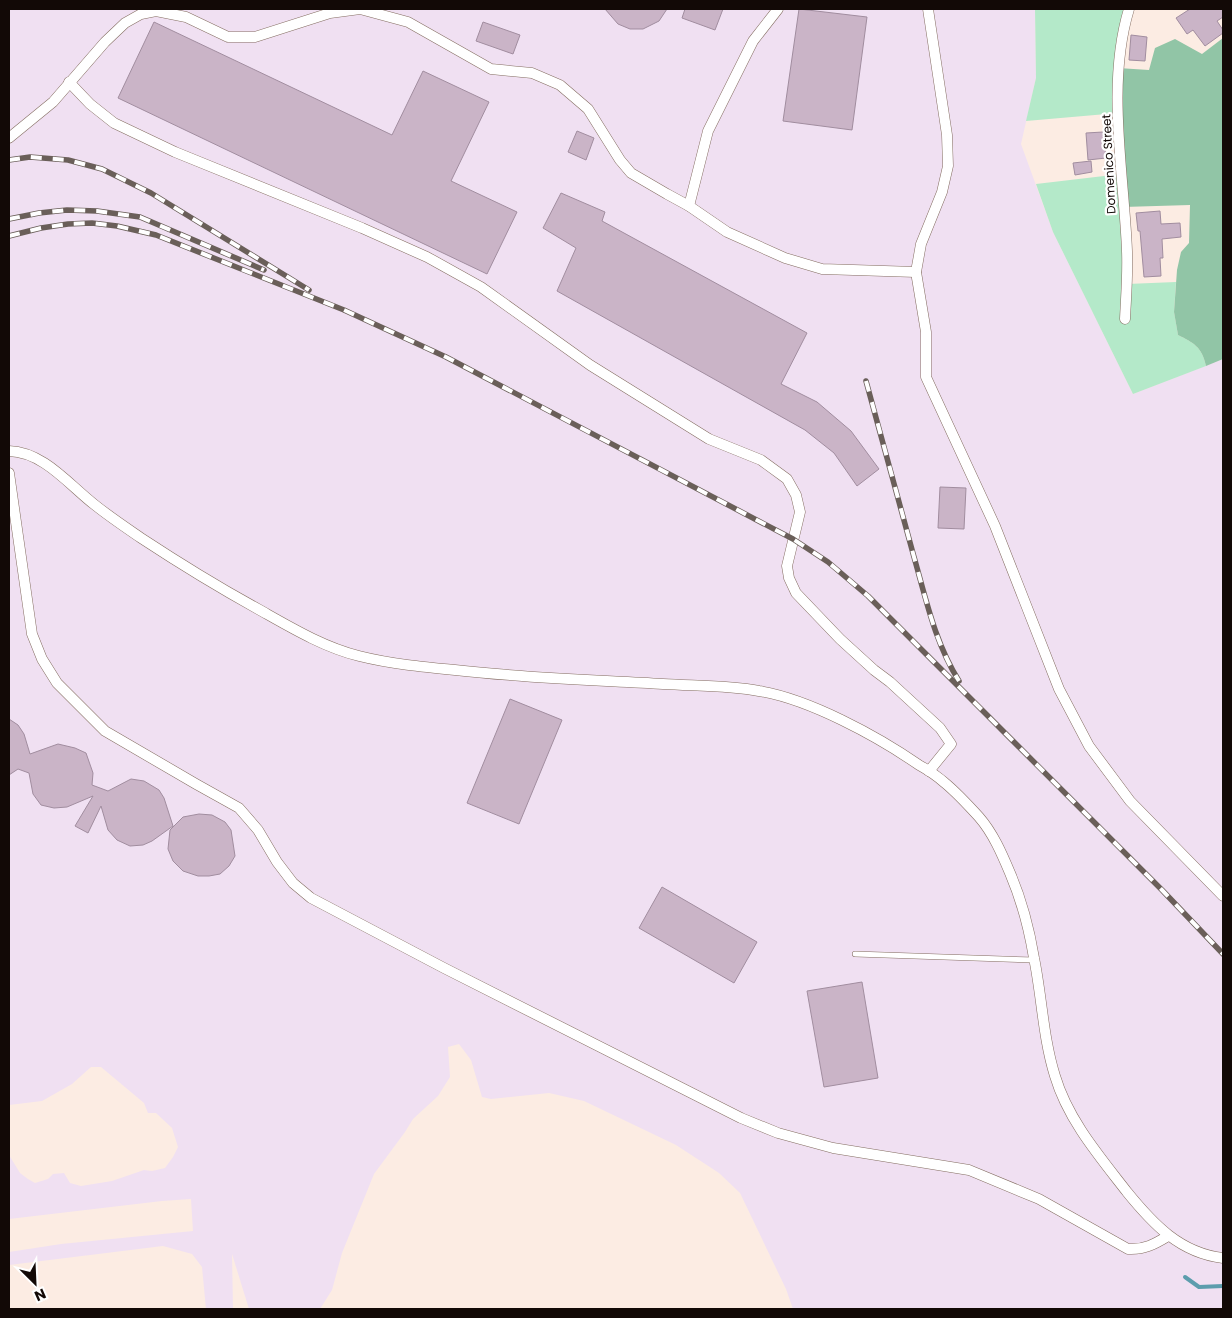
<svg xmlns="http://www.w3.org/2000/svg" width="1232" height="1318" font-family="Poppins,sans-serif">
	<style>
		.industrial { fill: #f0e0f2 }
		.green { fill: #b4e9c9 }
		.forest { fill: #91c5a6 }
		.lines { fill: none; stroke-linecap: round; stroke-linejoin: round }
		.stream { stroke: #5c9dad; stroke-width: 4 }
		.building { fill: #cab4c7; stroke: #a18d9f }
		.service-casing { stroke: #846d61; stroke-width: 6 }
		.minor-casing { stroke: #846d61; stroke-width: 11 }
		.service { stroke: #fff; stroke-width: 5 }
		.minor { stroke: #fff; stroke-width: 10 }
		.rail-casing { stroke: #6a5f59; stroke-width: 5.5 }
		.rail { stroke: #fff; stroke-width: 4; stroke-dasharray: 11; stroke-linecap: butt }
		.labels { text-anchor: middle; stroke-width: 4.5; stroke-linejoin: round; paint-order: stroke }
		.street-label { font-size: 12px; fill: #120906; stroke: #fff }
	</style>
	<rect width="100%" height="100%" fill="#fcece3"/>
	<path class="industrial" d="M9,9h1026l1,69 -15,66 32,88 80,162 90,-35v950h-430l-7,-20 -46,-96 -21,-20 -43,-28 -92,-44 -35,-8 -58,6 -9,-2 -11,-37 -12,-16 -11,3 2,30 -12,19 -25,23 -8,13 -31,42 -32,79 -10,37 -12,19h-71l-17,-55 1,55h-27l-4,-42 -10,-13 -29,-8 -154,19v-13l52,-8 132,-13 -2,-32 -29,2 -153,18v-64l11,18 8,6 7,4 13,-4 5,-5 11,-1 6,10 11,3 31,-5 32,-11 8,1 13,-3 8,-11 5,-10 -6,-19 -16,-15h-8l-4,-10 -43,-36h-10l-19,17 -30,17 -33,4z"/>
	<g class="green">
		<path d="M1035,9h93l-10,104 -92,8 10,-43z"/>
		<path d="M1121,174l6,110 49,-2 -2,30 4,23c16,8 24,12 28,31l-73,28 -80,-162 -17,-48z"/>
	</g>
	<path class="forest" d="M1223,38v321l-17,7c-4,-19 -12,-23 -28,-31l-4,-23 3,-42 4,-18 8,-9 1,-38 -67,2 -5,-139 31,2 6,-22 20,-9 27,15z"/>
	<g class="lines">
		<path class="stream" d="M1185,1277l14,10 24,-1"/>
	</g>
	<g class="building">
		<path d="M605,9h62l-8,12 -16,8h-13l-12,-5z"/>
		<path d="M685,9h38l-8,21 -33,-12z"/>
		<path d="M799,9l68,8 -15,113 -69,-9z"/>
		<path d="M1190,9h33v8l-6,4 6,9v3l-18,13 -12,-16 -6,4 -11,-16z"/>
		<path d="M154,22l238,113 31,-64 66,31 -38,79 66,31 -30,62 -369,-176z"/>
		<path d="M483,22l37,13 -7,19 -37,-13z"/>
		<path d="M1131,35l16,2 -2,24 -16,-1z"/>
		<path d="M577,131l17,7 -8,22 -18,-8z"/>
		<path d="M1103,132l3,26 -18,2 -2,-27z"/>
		<path d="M1091,161l1,11 -17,3 -2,-12z"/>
		<path d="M561,193l44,19 -3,9 205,112 -26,51 36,18 34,29 28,38 -22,17 -23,-33 -29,-23 -248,-139 19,-43 -33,-20z"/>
		<path d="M1160,211l1,13 19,-1 1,14 -19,2 1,19h-3l1,18 -17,1 -4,-46h-2l-2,-18z"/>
		<path d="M940,487l26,1 -2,41 -26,-1z"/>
		<path d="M510,699l52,21 -43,104 -52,-21z"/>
		<path d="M9,719l9,6 6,9 6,20 28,-10 17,4 11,5 7,20 -1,12 16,6 23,-12 13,2 15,9 5,8 9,28 -21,15 -9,4 -13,1 -13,-6 -9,-10 -7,-24 -13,27 -13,-7 18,-30 -26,11 -13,1 -13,-3 -8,-11 -4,-21 -11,-4 -9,6z"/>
		<path d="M199,814l13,1 13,7 6,8 4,26 -6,10 -9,8 -11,2h-11l-15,-5 -10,-10 -5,-12 2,-19 13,-13z"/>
		<path d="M662,887l95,55 -23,41 -95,-55z"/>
		<path d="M862,982l16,96 -54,9 -17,-96z"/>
	</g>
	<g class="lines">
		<g class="service-casing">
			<path id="service" d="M855,954l179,6"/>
		</g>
		<g class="minor-casing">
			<g id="minor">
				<path d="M928,9l19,126 1,31 -6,26 -21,52 -5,28 10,60v45l69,149 64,163 30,57 41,55 93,95"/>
				<path d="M69,82l21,22 24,19 61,29 187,76 65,29 54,30 109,78 119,74 52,21 26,19 9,16 4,17 -13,54 2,12 7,15 44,46 34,31 16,12 50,46 11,16 -22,27"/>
				<path d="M9,138l44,-36 52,-60 20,-19 16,-9 15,-3 30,6 42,20h27l75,-24 30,-4 48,13 83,47 41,4 28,12 28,24 32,51 11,13 36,21 22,12 38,26 58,26 37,11 94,3"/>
				<path d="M689,206l19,-75 45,-90 25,-32"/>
				<path d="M1125,319c1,-22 3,-45 2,-68 -3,-78 -21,-166 2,-242"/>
				<path d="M9,451c35,1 60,34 86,54 15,12 30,22 46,33 38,25 77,49 117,71 32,18 65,38 101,47 32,8 64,11 96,14 69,8 138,10 208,14 32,2 65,1 96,7 50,8 118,45 160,74 9,5 18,11 26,18 12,10 24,23 34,34 14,16 23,37 31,56 12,28 19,55 24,85 8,39 9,80 21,118 13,44 45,81 72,116 26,32 53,61 96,66"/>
				<path d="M9,473l23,161 10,25 15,24 48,48 91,53 43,24 19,22 19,32 16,21 18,15 133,70 297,150 37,15 55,15 136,22 70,29 89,50c16,1 27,-5 40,-13"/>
			</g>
		</g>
		<use href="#service" class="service"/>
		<use href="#minor" class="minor"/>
		<g class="rail-casing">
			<g id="rail">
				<path d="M9,160l21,-3 38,3 34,9 49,24 158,97"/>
				<path d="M9,219l30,-6 28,-3 30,1 43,6 124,53"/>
				<path d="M9,236l32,-8 27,-4 24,-1 25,3 39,9 188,75 102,47 347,182 35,23 40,34 294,294 61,64"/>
				<path d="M866,381c16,58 32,117 48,176 12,42 21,86 45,124"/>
			</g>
		</g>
		<use href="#rail" class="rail"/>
	</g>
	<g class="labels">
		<g class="street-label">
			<text transform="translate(1109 164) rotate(-93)" y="4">Domenico Street</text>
		</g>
	</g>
	<rect width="1232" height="1318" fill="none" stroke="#120906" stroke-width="20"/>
	<g transform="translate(35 1283) rotate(156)" stroke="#ffffff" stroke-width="4" paint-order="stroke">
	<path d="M0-4L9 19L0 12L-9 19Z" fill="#120906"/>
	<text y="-8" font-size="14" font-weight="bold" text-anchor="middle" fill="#120906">N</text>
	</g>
</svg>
